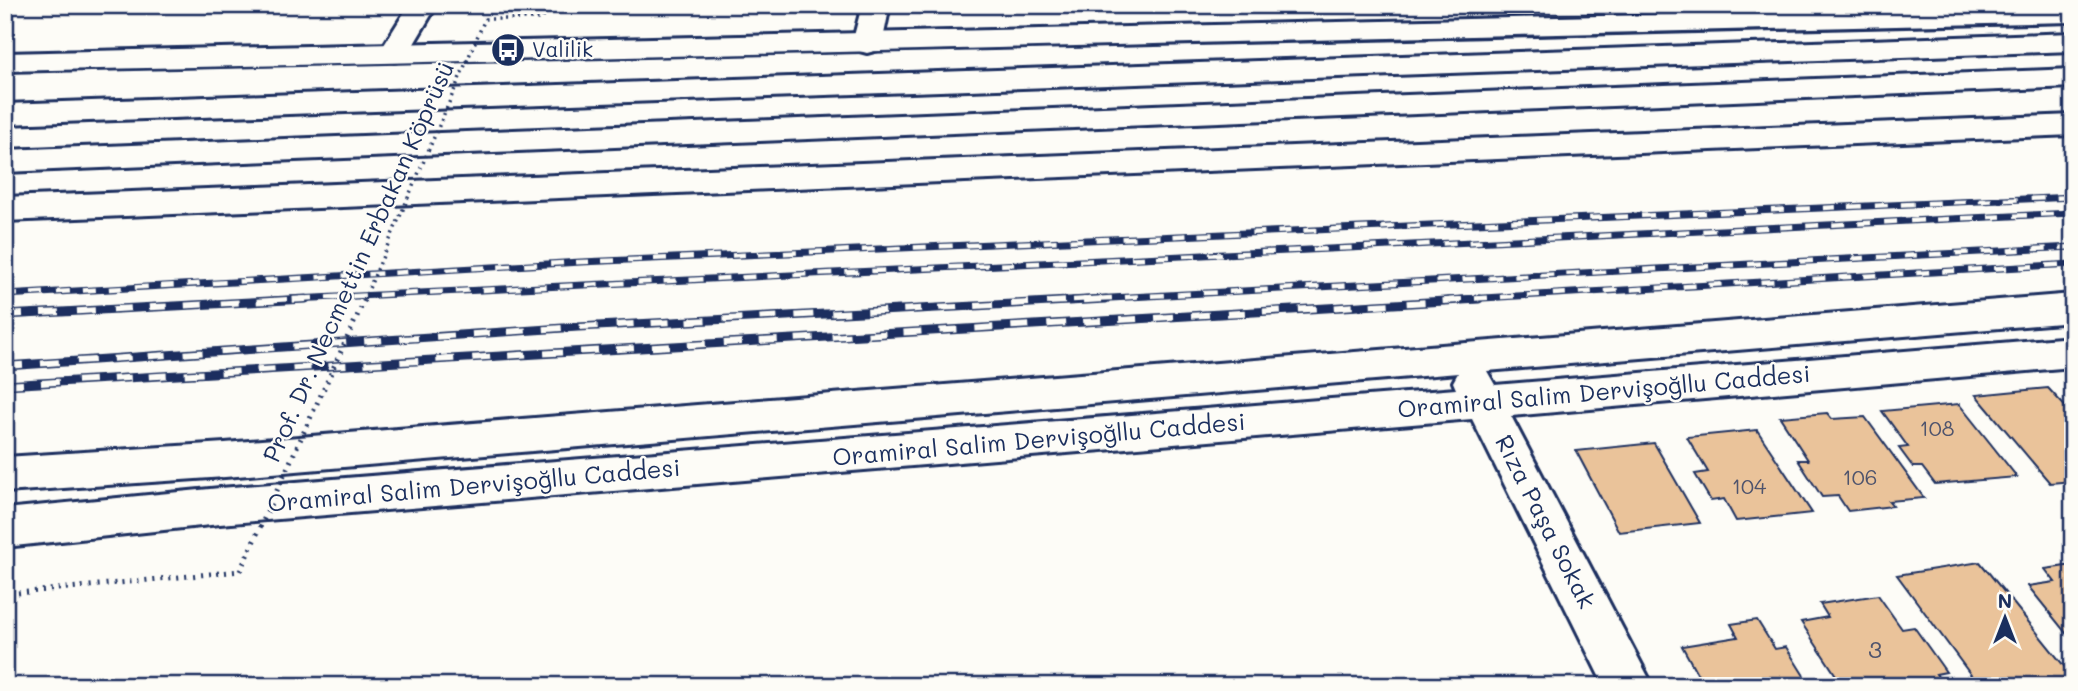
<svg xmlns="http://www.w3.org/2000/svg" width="2078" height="691" font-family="Mali,sans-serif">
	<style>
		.building { fill: #eac39a; stroke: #1b2f5e; stroke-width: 2 }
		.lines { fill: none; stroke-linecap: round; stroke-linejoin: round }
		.street-casing { stroke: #1b2f5e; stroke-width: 6 }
		.secondary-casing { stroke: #1b2f5e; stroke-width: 6 }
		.primary-casing { stroke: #1b2f5e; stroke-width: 6 }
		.highway-casing { stroke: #1b2f5e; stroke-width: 6 }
		.path-far1 { stroke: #1b2f5e; stroke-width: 3.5; stroke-dasharray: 2 4.5; stroke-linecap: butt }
		.path { stroke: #1b2f5e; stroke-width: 5; stroke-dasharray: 2 6; stroke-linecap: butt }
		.street { fill: #fdfcf7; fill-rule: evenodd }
		.secondary { fill: #fdfcf7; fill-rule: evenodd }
		.primary { fill: #fdfcf7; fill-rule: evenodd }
		.highway { fill: #fdfcf7; fill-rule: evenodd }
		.rail-far1-casing { stroke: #1b2f5e; stroke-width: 7 }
		.rail-casing { stroke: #1b2f5e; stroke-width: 9 }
		.rail-far1 { stroke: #fdfcf7; stroke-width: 4.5; stroke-dasharray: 13; stroke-linecap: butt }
		.rail { stroke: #fdfcf7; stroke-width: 6; stroke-dasharray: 18; stroke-linecap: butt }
		.path-bridge-far1 { stroke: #1b2f5e; stroke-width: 3.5; stroke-dasharray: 2 4.5; stroke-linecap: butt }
		.path-bridge { stroke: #1b2f5e; stroke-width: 5; stroke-dasharray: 2 6; stroke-linecap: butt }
		.labels { text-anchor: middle; stroke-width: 5; stroke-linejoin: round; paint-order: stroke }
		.far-poi-label { font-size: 21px; fill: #1b2f5e; stroke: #fdfcf7; text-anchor: start }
		.number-label { font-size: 21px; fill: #4f546d }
		.street-label { font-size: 24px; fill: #1b2f5e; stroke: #fdfcf7 }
		.near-number-label { font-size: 24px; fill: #4f546d }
	</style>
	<rect width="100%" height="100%" fill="#fdfcf7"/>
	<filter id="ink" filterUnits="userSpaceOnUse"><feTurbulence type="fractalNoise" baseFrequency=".0143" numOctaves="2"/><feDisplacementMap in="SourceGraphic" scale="14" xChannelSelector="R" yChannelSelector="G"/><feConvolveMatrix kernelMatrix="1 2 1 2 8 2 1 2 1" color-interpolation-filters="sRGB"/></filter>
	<g filter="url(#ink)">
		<g class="building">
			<path d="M2048,388l25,27v66l-23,2 -74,-88z"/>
			<path d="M1959,404l58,73 -82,7 -13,-17h-9l-14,-19 9,-1 -26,-36z"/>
			<path d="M1827,413l5,6 33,-2 59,81 -35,3 4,5 -45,5 -10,-15 -16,1 -24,-37h10l-28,-43z"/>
			<path d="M1757,430l55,83 -76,8 -12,-22 -13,2 -16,-27 13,-2 -21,-35z"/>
			<path d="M1654,443l46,80 -81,9 -43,-81z"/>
			<path d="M1980,562l93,115v9h-94l-82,-111z"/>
			<path d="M2073,565v77l-45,-56 27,-4 -10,-13z"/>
			<path d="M1878,595l24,34 12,-2 32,45 -10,2 9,12h-102l-42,-64 27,-5 -8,-13z"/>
			<path d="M1757,620l18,29 11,-2 20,32 -9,2 2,5h-95l-22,-40 56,-9 -7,-13z"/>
		</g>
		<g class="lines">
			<g class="street-casing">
				<g id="street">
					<path d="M409,5h28l-32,54 -11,3 -11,-3 -4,-6z"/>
					<path d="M862,5h28l-8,39 -4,6 -11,3 -11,-3 -4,-6z"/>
				</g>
			</g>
			<g class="secondary-casing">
				<path id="secondary" d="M2073,294v28l-586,49 8,14 578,-48v30l-562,49 142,270h-49l-132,-267 -1252,105 -215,23v-38l215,-21 1236,-99 -3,-7 5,-9 -1233,104 -220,15v-35l220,-14z"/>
			</g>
			<g class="primary-casing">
				<g id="primary">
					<path d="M2073,5v17c-689,15 -1379,35 -2068,49v-18z"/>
					<path d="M2073,33v18l-2068,73v-20z"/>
				</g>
			</g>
			<g class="highway-casing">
				<g id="highway">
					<path d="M2073,69v18l-2068,85v-22z"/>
					<path d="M2073,115v20l-2068,86v-24z"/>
				</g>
			</g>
			<g class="path-far1">
				<path d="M521,18l3,-13"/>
				<path d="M543,18l3,-13"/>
			</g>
			<path class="path" d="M18,593l222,-22"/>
			<use href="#street" class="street"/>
			<use href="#secondary" class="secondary"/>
			<use href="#primary" class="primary"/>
			<use href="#highway" class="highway"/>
			<g class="rail-far1-casing">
				<g id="rail-far1">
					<path d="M5,295l576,-33 1492,-65"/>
					<path d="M274,300l1799,-87"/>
					<path d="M1073,300l1000,-53"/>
					<path d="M1449,300l624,-36"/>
				</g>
			</g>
			<g class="rail-casing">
				<g id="rail">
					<path d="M5,315l301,-16"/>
					<path d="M5,366l573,-39 528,-28"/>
					<path d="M5,385l1474,-86"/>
				</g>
			</g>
			<use href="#rail-far1" class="rail-far1"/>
			<use href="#rail" class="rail"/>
			<path class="path-bridge-far1" d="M364,300l121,-281h57"/>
			<path class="path-bridge" d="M240,571l125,-272"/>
		</g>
	</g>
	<defs>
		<g id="bus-disc" transform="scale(1.75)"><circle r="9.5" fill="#1b2f5e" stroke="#fdfcf7"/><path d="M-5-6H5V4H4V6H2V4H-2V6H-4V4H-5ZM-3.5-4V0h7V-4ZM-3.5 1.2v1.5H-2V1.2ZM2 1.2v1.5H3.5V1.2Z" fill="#fff"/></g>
	</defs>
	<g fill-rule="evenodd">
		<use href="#bus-disc" x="508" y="50"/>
	</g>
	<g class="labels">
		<g class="far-poi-label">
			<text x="532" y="57">Valilik</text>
		</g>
		<g class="number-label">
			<text x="1937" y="436">108</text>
			<text x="1860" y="485">106</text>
			<text x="1749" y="494">104</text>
		</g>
		<g class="street-label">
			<text transform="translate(359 262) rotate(-66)" y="8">Prof. Dr. Necmettin Erbakan Köprüsü</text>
			<text transform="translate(1604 392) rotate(-5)" y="8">Oramiral Salim Dervişoğllu Caddesi</text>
			<text transform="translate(1039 440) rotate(-5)" y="8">Oramiral Salim Dervişoğllu Caddesi</text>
			<text transform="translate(474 486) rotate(-5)" y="8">Oramiral Salim Dervişoğllu Caddesi</text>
			<text transform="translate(1545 522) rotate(63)" y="8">Rıza Paşa Sokak</text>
		</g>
		<g class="near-number-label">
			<text x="1875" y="658">3</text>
		</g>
	</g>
	<rect width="2078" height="691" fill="none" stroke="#fdfcf7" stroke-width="28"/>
	<rect x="14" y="14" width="2050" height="663" fill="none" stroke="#1b2f5e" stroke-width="2.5" filter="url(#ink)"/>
	<g transform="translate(2005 618)" stroke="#fdfcf7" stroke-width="5" paint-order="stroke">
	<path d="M0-5L12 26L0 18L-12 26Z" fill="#1b2f5e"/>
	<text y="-10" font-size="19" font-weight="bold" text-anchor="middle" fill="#1b2f5e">N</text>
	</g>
</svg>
